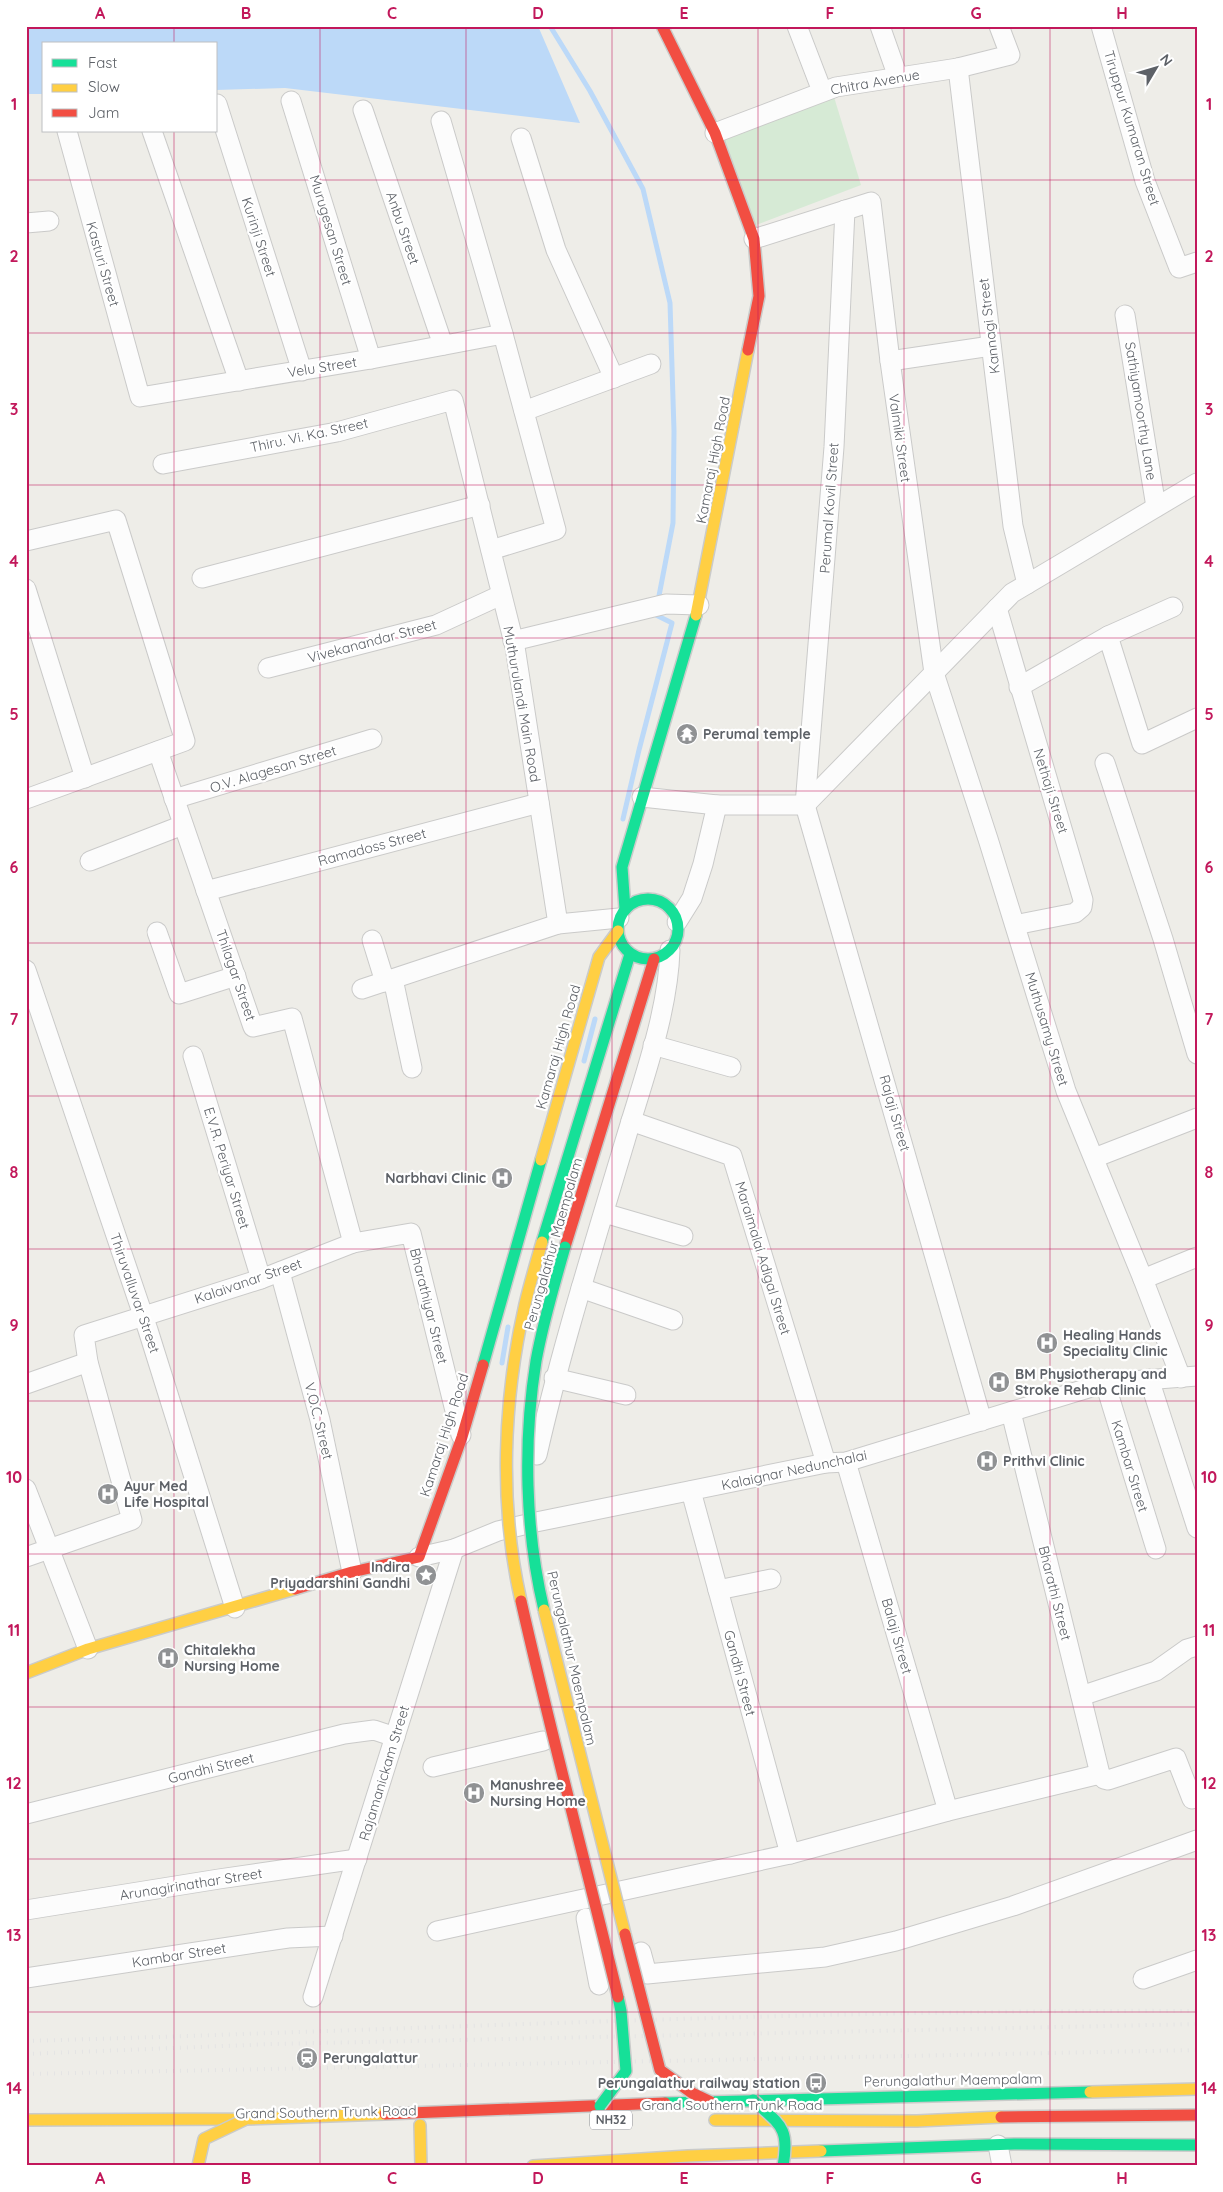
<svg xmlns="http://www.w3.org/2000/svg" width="1223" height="2192" font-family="Quicksand,sans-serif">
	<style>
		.green { fill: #d6ead5 }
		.water { fill: #bcd9f8 }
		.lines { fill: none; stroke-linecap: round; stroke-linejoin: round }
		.stream { stroke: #bcd9f8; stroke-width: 5 }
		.street-casing { stroke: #cacac9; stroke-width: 21 }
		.fast-casing { stroke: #cacbca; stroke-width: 14 }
		.slow-casing { stroke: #cacbca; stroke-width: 14 }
		.jam-casing { stroke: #cacbca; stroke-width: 14 }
		.street { stroke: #fcfcfc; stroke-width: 19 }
		.fast { stroke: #16e098; stroke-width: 11 }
		.slow { stroke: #ffcf43; stroke-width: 11 }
		.jam { stroke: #f24e42; stroke-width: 11 }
		.rail { stroke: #e4e4e4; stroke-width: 4; stroke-dasharray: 1 6; stroke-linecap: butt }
		.fast-bridge-casing { stroke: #cacbca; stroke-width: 14; stroke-linecap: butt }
		.slow-bridge-casing { stroke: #cacbca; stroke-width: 14; stroke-linecap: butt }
		.jam-bridge-casing { stroke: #cacbca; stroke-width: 14; stroke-linecap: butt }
		.fast-bridge { stroke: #16e098; stroke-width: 11 }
		.slow-bridge { stroke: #ffcf43; stroke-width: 11 }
		.jam-bridge { stroke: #f24e42; stroke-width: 11 }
		.grid { fill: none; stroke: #c2185b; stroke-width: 1; stroke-opacity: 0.55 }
		.labels { text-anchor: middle; stroke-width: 4.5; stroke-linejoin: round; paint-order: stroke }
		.shield { fill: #fff; stroke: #8e9095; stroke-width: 1 }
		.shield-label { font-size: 12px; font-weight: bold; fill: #5d6167 }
		.street-label { font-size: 14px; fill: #5d6167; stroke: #fff }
		.poi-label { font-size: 14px; font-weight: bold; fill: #5d6167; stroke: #fff; text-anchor: start }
		.neatline { fill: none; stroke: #c2185b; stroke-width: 2 }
		.grid-label { font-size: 16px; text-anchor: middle; font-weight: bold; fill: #c2185b }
	</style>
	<rect width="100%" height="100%" fill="#eeede8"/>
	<path class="green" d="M834,97l27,88 -105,40 -34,-84z"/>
	<path class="water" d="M26,26h512l42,97 -295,-35 -69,2v-46h-172v50h-18z"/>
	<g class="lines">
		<g class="stream">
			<path d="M550,26l40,65 53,98 27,114 4,128 -1,92 -15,78"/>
			<path d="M623,819l16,-69 33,-127 -16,-8v-3"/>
			<path d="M584,1061l11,-42"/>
			<path d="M502,1363l6,-36"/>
		</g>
		<g class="street-casing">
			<g id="street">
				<path d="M797,26l25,65"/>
				<path d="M880,26l18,51"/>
				<path d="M1101,26l44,155 34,87 18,-6"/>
				<path d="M958,68l55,458 14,58"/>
				<path d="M291,101l80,258"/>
				<path d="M217,104l85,267"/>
				<path d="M363,110l80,235"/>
				<path d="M441,121l62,213 53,196 -65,20"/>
				<path d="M67,131l73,266 231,-38 132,-25"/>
				<path d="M152,131l87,250"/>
				<path d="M715,133l121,-46 122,-19 52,-13 -11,-29"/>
				<path d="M521,138l35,112 58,128"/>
				<path d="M845,210l-11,237 -29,358 177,616"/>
				<path d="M26,223l23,-2"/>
				<path d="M754,239l117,-37 19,159 44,312 54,166 78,252 77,188 38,99"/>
				<path d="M1125,315l31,192"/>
				<path d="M890,361l101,-15"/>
				<path d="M524,411l127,-47"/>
				<path d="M163,464l174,-32 116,-32 62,247 43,277"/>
				<path d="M26,541l90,-21 69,221 -159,58"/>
				<path d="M202,578l278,-73"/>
				<path d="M26,589l59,189"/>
				<path d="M997,608l86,292 -1,7 -7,6 -60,12"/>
				<path d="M1108,636l65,-29"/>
				<path d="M513,641l153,-37 33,1"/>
				<path d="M268,668l168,-43 65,-30"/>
				<path d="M1019,687l89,-51 34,108 55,-26"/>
				<path d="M158,751l95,276 39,-9 61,225"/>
				<path d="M1105,763l58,176 34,115"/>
				<path d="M642,797l75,8h88l207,-212 185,-110"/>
				<path d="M174,799l198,-60"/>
				<path d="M90,861l93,-36"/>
				<path d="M206,891l333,-88"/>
				<path d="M677,922l15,-24 11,-34 14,-59"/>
				<path d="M157,932l22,62 57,-18"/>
				<path d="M372,940l13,42"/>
				<path d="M26,970l122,360 87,278"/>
				<path d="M393,979l19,89"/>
				<path d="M362,989l196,-65 61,-6"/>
				<path d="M653,1045l78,22"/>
				<path d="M193,1056l68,223"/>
				<path d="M631,1121l101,35 94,307"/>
				<path d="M1094,1158l103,-40"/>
				<path d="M604,1213l79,23"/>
				<path d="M280,1272l40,148 32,152"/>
				<path d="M1143,1279l54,-22"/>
				<path d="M581,1288l92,32"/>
				<path d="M554,1378l72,17"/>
				<path d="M1149,1379l48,149"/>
				<path d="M1105,1383l51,166"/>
				<path d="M26,1384l62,-22"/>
				<path d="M1011,1412l89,362 4,5 4,1 68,-22 16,41"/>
				<path d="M537,1455c24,-106 57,-210 88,-314 18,-61 43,-128 45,-191"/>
				<path d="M846,1462l102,349"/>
				<path d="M26,1489l62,160"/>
				<path d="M691,1491l99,363"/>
				<path d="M26,1557l106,-37 -44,-158 -4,-27 177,-56 92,-36 58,-10 50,202"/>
				<path d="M419,1557l35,-8 44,-18 38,-9 290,-59 20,-1 259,-79 92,-7"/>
				<path d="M718,1590l53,-11"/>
				<path d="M1081,1696l75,-25 31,-22 10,-3"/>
				<path d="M433,1767l110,-26"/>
				<path d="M26,1814l318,-80 30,-4 21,7"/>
				<path d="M26,1910l193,-31 138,-20"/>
				<path d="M586,1918l13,67"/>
				<path d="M437,1931l353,-77 158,-43 152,-37"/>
				<path d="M641,1952l6,22 178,-17 71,-16 117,-35 184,-66"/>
				<path d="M26,1978l262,-40 45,-2"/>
				<path d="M1143,1979l54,-19"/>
				<path d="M313,1997l141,-448"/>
				<path d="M998,2145l4,21"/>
			</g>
		</g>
		<g class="fast-casing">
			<g id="fast">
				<circle cx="648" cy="929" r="30"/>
				<path d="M625,909l-3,-42 74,-252"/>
				<path d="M542,1242l88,-288"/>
				<path d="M483,1365l58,-205"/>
				<path d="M665,2103l425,-11"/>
				<path d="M821,2151l193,-7 183,1"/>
			</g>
		</g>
		<g class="slow-casing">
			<g id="slow">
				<path d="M696,615l52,-265"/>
				<path d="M541,1160l58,-203 19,-26"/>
				<path d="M26,1673l62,-24 207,-60"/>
				<path d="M1090,2092l107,-3"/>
				<path d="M26,2120l220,-1 139,-5"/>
				<path d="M715,2120l202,1 84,-4"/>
				<path d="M420,2125l1,41"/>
				<path d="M533,2166l155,-10 133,-5"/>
			</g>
		</g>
		<g class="jam-casing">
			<g id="jam">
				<path d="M662,26l53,107 39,106 5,57 -11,54"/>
				<path d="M565,1247l89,-288"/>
				<path d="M295,1589l57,-17 67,-15 43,-120 21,-72"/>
				<path d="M385,2114l280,-11"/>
				<path d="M1001,2117l196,-2"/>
			</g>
		</g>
		<use href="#street" class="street"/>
		<use href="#fast" class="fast"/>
		<use href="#slow" class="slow"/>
		<use href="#jam" class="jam"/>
		<g class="rail">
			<path d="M26,2041c390,-11 781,-32 1171,-30"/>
			<path d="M26,2054l247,-10 924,-20"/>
			<path d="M26,2074l1171,-24"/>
		</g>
		<g class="fast-bridge-casing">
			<g id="fast-bridge">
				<path d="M544,1610c-19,-80 -21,-168 -8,-249 7,-39 18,-76 29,-114"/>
				<path d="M753,2100c27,25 37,27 30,66"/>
				<path d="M600,2106l26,-35 -5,-60 -3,-14"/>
			</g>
		</g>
		<g class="slow-bridge-casing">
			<g id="slow-bridge">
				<path d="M521,1601c-22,-96 -18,-200 4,-297 5,-21 11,-41 17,-62"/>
				<path d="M544,1610l81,324"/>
				<path d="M198,2166l6,-27 42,-20"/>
			</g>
		</g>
		<g class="jam-bridge-casing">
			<g id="jam-bridge">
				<path d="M521,1601c30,133 65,264 97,396"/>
				<path d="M625,1934l35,136 32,23 19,9"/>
			</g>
		</g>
		<use href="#fast-bridge" class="fast-bridge"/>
		<use href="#slow-bridge" class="slow-bridge"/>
		<use href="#jam-bridge" class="jam-bridge"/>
	</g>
	<path class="grid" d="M174,26v18M320,26v2140M466,26v2140M612,26v2140M758,26v2140M904,26v2140M1050,26v2140M174,131v2035M26,180h1171M26,333h1171M26,485h1171M26,638h1171M26,791h1171M26,943h1171M26,1096h1171M26,1249h1171M26,1401h1171M26,1554h1171M26,1707h1171M26,1859h1171M26,2012h1171"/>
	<defs>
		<g id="temple-disc" transform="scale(1.125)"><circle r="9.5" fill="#909294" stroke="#fff"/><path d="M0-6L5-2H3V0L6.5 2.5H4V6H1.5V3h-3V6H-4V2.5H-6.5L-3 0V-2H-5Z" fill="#fff"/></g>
		<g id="hospital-disc" transform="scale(1.125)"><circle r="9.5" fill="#909294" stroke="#fff"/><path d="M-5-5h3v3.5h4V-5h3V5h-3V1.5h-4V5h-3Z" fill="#fff"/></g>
		<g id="sight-disc" transform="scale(1.125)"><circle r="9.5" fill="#909294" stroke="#fff"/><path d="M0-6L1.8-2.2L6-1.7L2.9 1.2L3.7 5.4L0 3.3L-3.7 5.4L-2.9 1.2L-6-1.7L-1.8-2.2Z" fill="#fff"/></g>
		<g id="station-disc" transform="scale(1.125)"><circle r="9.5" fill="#909294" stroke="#fff"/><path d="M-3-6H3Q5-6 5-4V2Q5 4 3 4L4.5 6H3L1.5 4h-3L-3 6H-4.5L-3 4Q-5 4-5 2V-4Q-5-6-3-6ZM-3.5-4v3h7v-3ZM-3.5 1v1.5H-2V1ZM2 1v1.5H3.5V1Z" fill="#fff"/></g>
		<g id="bus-disc" transform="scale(1.125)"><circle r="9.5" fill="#909294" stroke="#fff"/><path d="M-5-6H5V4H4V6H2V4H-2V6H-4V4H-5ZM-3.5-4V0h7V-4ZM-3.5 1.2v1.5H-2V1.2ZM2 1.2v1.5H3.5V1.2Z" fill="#fff"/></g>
	</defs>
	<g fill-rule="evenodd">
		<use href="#temple-disc" x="687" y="734"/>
		<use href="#hospital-disc" x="502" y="1178"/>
		<use href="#hospital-disc" x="1047" y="1343"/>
		<use href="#hospital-disc" x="999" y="1382"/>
		<use href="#hospital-disc" x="987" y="1461"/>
		<use href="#hospital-disc" x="108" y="1494"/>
		<use href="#sight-disc" x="426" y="1575"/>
		<use href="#hospital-disc" x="168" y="1658"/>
		<use href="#hospital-disc" x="474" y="1793"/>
		<use href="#station-disc" x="307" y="2058"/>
		<use href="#bus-disc" x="816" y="2083"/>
	</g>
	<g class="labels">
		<rect class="shield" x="590" y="2110.5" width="42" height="19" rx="4"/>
		<g class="shield-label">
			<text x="611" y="2124">NH32</text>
		</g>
		<g class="street-label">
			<text transform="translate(875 82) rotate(-10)" y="5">Chitra Avenue</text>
			<text transform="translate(1132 128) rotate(73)" y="5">Tiruppur Kumaran Street</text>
			<text transform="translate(403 228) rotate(71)" y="5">Anbu Street</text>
			<text transform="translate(331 230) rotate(73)" y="5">Murugesan Street</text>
			<text transform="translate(259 237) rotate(72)" y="5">Kurinji Street</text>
			<text transform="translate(103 264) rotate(74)" y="5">Kasturi Street</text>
			<text transform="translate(989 326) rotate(-97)" y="5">Kannagi Street</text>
			<text transform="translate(322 367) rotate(-9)" y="5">Velu Street</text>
			<text transform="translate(1141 411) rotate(81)" y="5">Sathiyamoorthy Lane</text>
			<text transform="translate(309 435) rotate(-12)" y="5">Thiru. Vi. Ka. Street</text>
			<text transform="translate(900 438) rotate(82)" y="5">Valmiki Street</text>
			<text transform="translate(713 460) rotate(-79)" y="5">Kamaraj High Road</text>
			<text transform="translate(829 508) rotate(-86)" y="5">Perumal Kovil Street</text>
			<text transform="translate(372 641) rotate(-15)" y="5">Vivekanandar Street</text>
			<text transform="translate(522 704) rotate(80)" y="5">Muthurulandi Main Road</text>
			<text transform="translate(273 769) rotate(-17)" y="5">O.V. Alagesan Street</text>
			<text transform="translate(1051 791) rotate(73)" y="5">Nethaji Street</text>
			<text transform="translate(372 847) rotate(-15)" y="5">Ramadoss Street</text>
			<text transform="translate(236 975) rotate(71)" y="5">Thilagar Street</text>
			<text transform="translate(1047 1029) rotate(73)" y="5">Muthusamy Street</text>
			<text transform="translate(558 1047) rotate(-74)" y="5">Kamaraj High Road</text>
			<text transform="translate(895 1113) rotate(74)" y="5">Rajaji Street</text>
			<text transform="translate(227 1168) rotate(73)" y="5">E.V.R. Periyar Street</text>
			<text transform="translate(553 1244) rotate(-74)" y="5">Perungalathur Maempalam</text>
			<text transform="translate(763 1258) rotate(73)" y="5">Maraimalai Adigal Street</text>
			<text transform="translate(248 1281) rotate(-19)" y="5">Kalaivanar Street</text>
			<text transform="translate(135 1293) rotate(71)" y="5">Thiruvalluvar Street</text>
			<text transform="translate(429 1306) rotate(76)" y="5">Bharathiyar Street</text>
			<text transform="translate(319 1421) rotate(76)" y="5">V.O.C. Street</text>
			<text transform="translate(444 1435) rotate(-72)" y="5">Kamaraj High Road</text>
			<text transform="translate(1130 1466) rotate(73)" y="5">Kambar Street</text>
			<text transform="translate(794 1470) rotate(-12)" y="5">Kalaignar Nedunchalai</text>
			<text transform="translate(1055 1593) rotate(76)" y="5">Bharathi Street</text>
			<text transform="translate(897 1636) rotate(74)" y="5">Balaji Street</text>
			<text transform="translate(572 1658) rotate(77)" y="5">Perungalathur Maempalam</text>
			<text transform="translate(740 1673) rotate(75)" y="5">Gandhi Street</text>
			<text transform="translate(211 1768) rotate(-14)" y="5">Gandhi Street</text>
			<text transform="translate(384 1773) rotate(-73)" y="5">Rajamanickam Street</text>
			<text transform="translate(191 1884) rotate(-9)" y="5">Arunagirinathar Street</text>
			<text transform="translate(179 1955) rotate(-9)" y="5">Kambar Street</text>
			<text transform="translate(953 2080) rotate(-1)" y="5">Perungalathur Maempalam</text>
			<text x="732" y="2110">Grand Southern Trunk Road</text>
			<text transform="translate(326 2112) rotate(-1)" y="5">Grand Southern Trunk Road</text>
		</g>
		<g class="poi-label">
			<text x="703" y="739">Perumal temple</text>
			<text x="486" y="1183" text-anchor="end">Narbhavi Clinic</text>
			<text x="1063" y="1340">Healing Hands<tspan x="1063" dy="16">Speciality Clinic</tspan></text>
			<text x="1015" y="1379">BM Physiotherapy and<tspan x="1015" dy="16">Stroke Rehab Clinic</tspan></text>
			<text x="1003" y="1466">Prithvi Clinic</text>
			<text x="124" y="1491">Ayur Med<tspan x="124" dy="16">Life Hospital</tspan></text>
			<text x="410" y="1572" text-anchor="end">Indira<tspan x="410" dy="16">Priyadarshini Gandhi</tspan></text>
			<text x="184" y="1655">Chitalekha<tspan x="184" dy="16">Nursing Home</tspan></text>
			<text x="490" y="1790">Manushree<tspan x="490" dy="16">Nursing Home</tspan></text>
			<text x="323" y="2063">Perungalattur</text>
			<text x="800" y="2088" text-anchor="end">Perungalathur railway station</text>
		</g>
	</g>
	<rect width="1223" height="2192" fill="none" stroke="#ffffff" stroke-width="55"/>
	<rect x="42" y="42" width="175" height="90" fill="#ffffff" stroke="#bec0c2"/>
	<rect x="52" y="59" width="25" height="8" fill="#16e098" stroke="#bec0c2"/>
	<text x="88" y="68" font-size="15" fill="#5d6167">Fast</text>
	<rect x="52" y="84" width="25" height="8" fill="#ffcf43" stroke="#bec0c2"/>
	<text x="88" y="92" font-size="15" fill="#5d6167">Slow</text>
	<rect x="52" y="109" width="25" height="8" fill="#f24e42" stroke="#bec0c2"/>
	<text x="88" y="118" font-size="15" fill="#5d6167">Jam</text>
	<g transform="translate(1156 68) rotate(52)" stroke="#ffffff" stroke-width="4" paint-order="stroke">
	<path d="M0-4L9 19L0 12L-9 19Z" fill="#5d6167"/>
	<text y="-8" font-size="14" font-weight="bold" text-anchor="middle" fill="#5d6167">N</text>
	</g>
	<rect x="28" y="28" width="1168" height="2136" class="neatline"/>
	<g class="grid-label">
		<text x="100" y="19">A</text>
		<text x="246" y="19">B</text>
		<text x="392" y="19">C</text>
		<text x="538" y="19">D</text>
		<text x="684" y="19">E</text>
		<text x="830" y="19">F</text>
		<text x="976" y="19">G</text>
		<text x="1122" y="19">H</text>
		<text x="14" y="110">1</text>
		<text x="1209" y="110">1</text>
		<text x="14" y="262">2</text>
		<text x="1209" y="262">2</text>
		<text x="14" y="415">3</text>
		<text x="1209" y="415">3</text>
		<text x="14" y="567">4</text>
		<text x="1209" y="567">4</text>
		<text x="14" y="720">5</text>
		<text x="1209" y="720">5</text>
		<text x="14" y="873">6</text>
		<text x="1209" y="873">6</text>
		<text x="14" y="1025">7</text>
		<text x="1209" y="1025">7</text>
		<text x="14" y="1178">8</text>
		<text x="1209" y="1178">8</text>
		<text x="14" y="1331">9</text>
		<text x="1209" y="1331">9</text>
		<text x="14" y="1483">10</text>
		<text x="1209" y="1483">10</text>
		<text x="14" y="1636">11</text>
		<text x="1209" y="1636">11</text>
		<text x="14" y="1789">12</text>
		<text x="1209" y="1789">12</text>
		<text x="14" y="1941">13</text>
		<text x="1209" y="1941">13</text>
		<text x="14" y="2094">14</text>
		<text x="1209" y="2094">14</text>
		<text x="100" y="2184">A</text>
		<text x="246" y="2184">B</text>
		<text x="392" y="2184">C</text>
		<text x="538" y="2184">D</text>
		<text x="684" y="2184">E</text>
		<text x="830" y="2184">F</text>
		<text x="976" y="2184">G</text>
		<text x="1122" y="2184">H</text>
	</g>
</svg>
